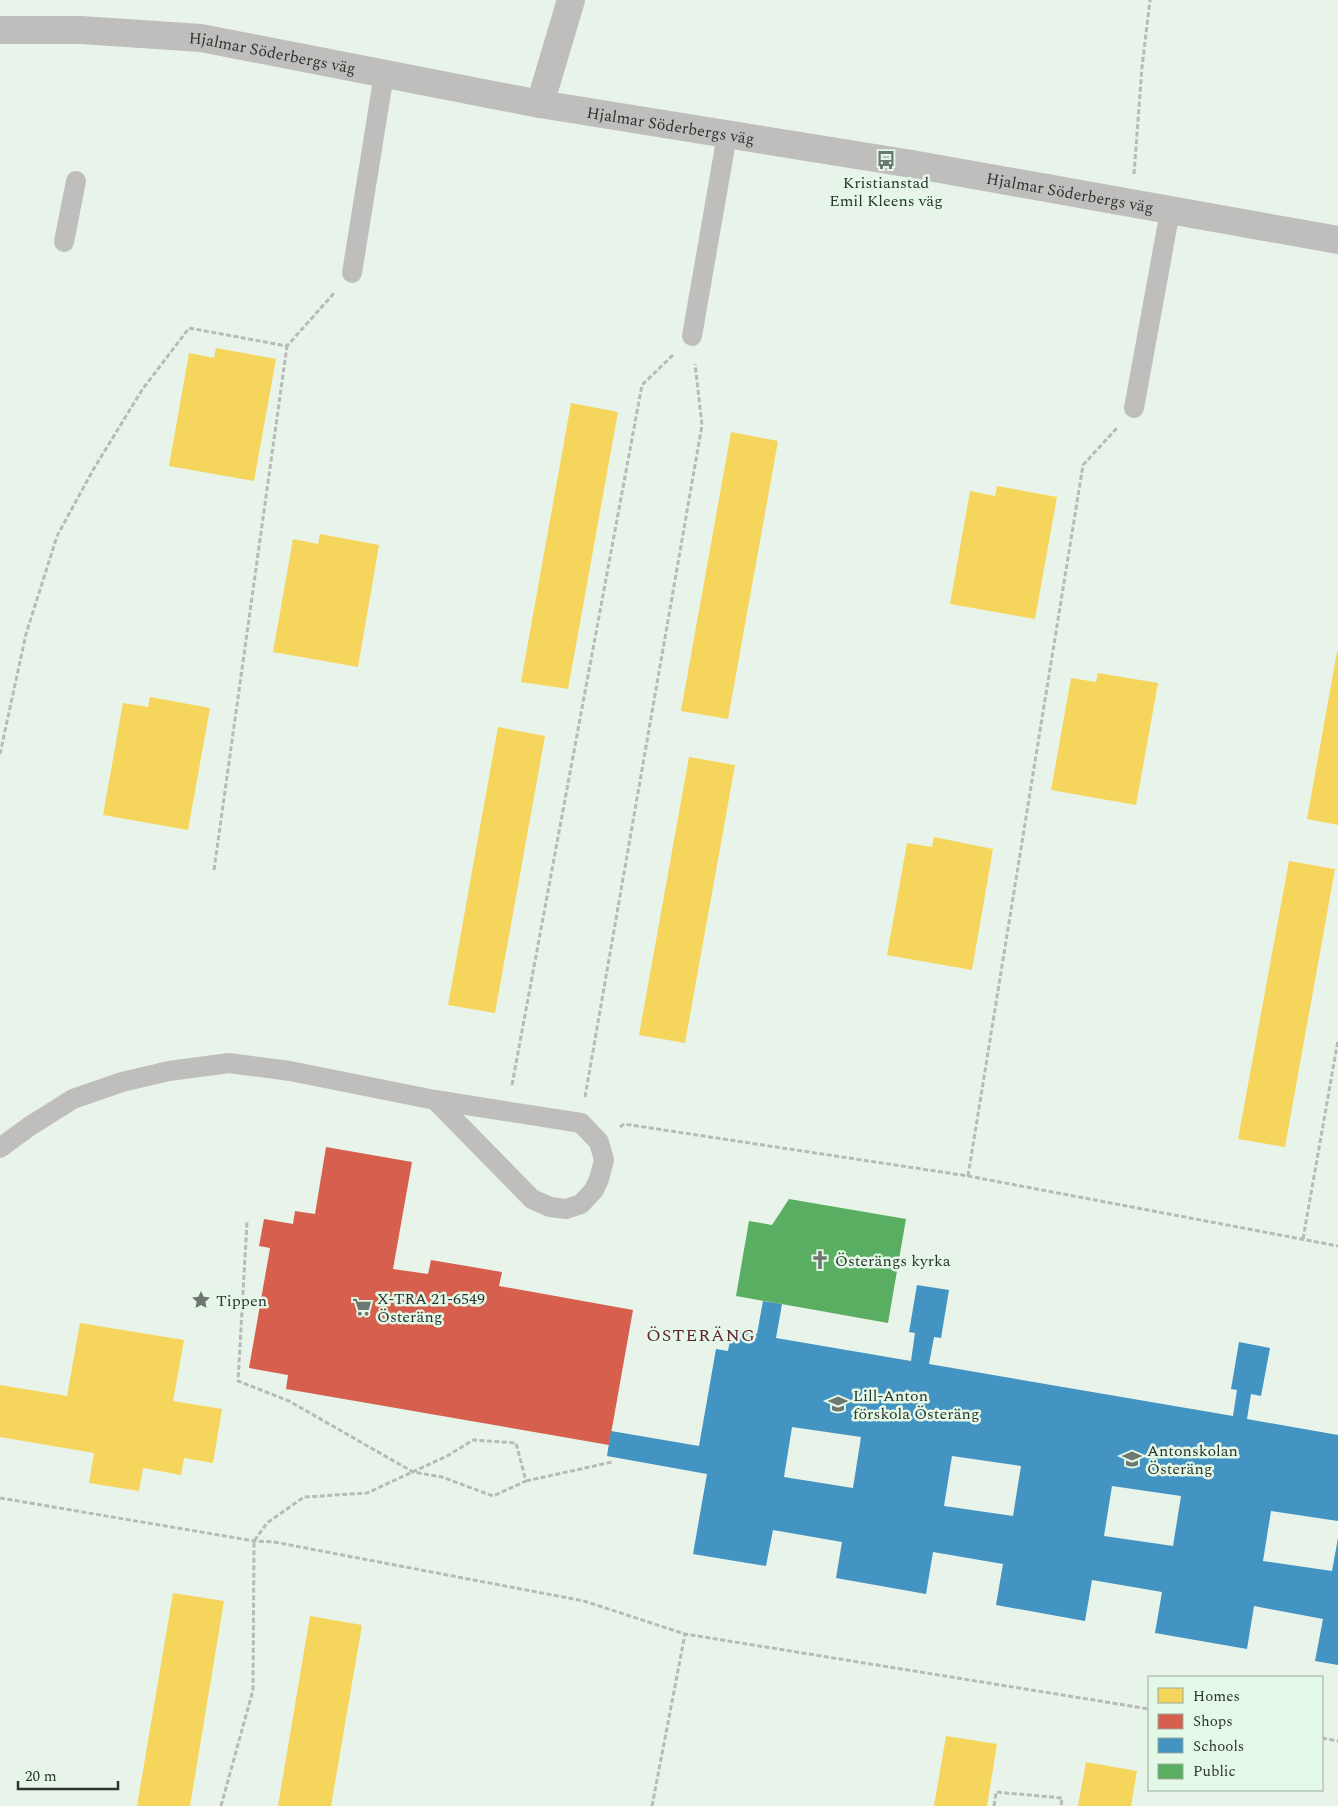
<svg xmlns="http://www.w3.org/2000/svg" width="1338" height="1806" font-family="Spectral,serif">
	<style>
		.homes { fill: #f6d55c }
		.shops { fill: #d6604d }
		.schools { fill: #4393c3; fill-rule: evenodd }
		.public { fill: #5aae61 }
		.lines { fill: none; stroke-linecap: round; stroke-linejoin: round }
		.path { stroke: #b8bab8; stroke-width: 3; stroke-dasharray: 5 2.5; stroke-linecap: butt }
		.lane { stroke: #bfbebd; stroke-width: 20 }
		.street { stroke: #bfbebd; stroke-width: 28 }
		.labels { text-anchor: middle; stroke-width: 5; stroke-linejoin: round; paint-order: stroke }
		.street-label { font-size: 16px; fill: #2d342e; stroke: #e4f8e7 }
		.poi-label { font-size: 16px; fill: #2d342e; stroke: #e4f8e7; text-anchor: start }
		.neighbourhood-label { font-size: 18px; letter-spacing: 1px; fill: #65223b; stroke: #e4f8e7 }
	</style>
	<rect width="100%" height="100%" fill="#e8f4ea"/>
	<g class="homes">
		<path d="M216,348l60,11 -22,122 -85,-15 20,-113 25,5z"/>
		<path d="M571,403l47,9 -50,277 -47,-7z"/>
		<path d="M731,432l47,9 -50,278 -47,-8z"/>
		<path d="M997,486l60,11 -22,122 -85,-15 20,-113 25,5z"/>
		<path d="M320,534l59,11 -21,122 -85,-15 20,-113 25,5z"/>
		<path d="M1337,652h1v173l-31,-6z"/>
		<path d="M1098,673l60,10 -22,122 -85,-15 20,-112 25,4z"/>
		<path d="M150,697l60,11 -22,122 -85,-15 20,-112 25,4z"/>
		<path d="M498,727l47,9 -50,277 -47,-8z"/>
		<path d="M689,757l46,8 -50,278 -46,-8z"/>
		<path d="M934,837l59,12 -21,121 -85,-15 20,-112 25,4z"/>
		<path d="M1289,861l46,8 -50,278 -47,-8z"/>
		<path d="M80,1323l104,17 -11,61 49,8 -9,54 -29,-5 -3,17 -38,-7 -4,23 -50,-8 5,-30 -94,-16v-52l67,11z"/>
		<path d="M173,1593l51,8 -34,205h-53z"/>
		<path d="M310,1616l52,9 -31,181h-53z"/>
		<path d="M946,1736l51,8 -10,62h-53z"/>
		<path d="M1086,1762l51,9 -6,35h-53z"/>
	</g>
	<path class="shops" d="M326,1147l86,15 -19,107 35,5 3,-14 71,12 -3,14 134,24 -24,135 -323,-56 2,-14 -39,-7 21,-120 -11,-2 5,-27 29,5 2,-13 20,3z"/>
	<path class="schools" d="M917,1285l32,5 -8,48 -7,-1 -5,27 304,52 4,-26 -6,-1 8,-47 31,6 -9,48 -10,-2 -4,25 91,16v86l-67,-10 -8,50 69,10 6,-33v127l-23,-4 8,-42 -69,-13 -7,43 -92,-16 7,-41 -70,-12 -7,41 -89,-16 7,-41 -70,-12 -7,42 -90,-16 6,-36 -69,-12 -7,36 -73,-12 14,-80 -100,-18 4,-25 88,15 17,-97 12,2 4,-21 25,4 6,-33 19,3 -6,34 135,23 4,-28 -6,-1zM792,1427l69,10 -8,51 -69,-11zM952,1456l69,10 -8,50 -69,-10zM1112,1486l69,10 -8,50 -69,-10z"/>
	<path class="public" d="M789,1199l117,20 -18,104 -152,-27 13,-75 23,4z"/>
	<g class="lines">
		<g class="path">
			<path d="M1134,174l8,-107 8,-67"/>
			<path d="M0,754l26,-120 31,-98 36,-66 49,-80 47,-62 98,18 48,-54"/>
			<path d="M214,870l73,-524"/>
			<path d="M512,1085l130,-700 32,-31"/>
			<path d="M585,1097l117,-672 -7,-61"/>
			<path d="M620,1127l4,-3 344,52 370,70"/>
			<path d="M968,1176l115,-711 34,-37"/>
			<path d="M1303,1239l35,-199"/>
			<path d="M526,1481l86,-19"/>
			<path d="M0,1498l254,43 20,1 310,59 101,33 464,75"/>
			<path d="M1322,1738l16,3"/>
			<path d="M221,1806l32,-116 1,-149 13,-18 37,-26 63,-4 80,-37 26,-16 43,3 10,38 -33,15 -51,-19 -29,-5 -124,-71 -51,-20 9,-159"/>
			<path d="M652,1806l33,-172"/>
			<path d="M994,1806l2,-14 66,6 -1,8"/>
		</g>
		<g class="lane">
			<path d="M64,242l12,-61"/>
			<path d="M352,273l32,-199"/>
			<path d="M692,336l35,-201"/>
			<path d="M1134,408l36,-197"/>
			<path d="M0,1148l30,-22 43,-27 49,-17 47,-11 60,-8 61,8 145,29 146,23 18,19 5,18 -5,19 -5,11 -13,14 -15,5 -16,-2 -18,-8 -97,-99"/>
		</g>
		<g class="street">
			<path id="s1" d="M0,30h81l120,8 339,66 372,60 426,76"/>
			<path d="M540,104l31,-104"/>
		</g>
	</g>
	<defs>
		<g id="bus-bare" transform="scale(1.5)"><path d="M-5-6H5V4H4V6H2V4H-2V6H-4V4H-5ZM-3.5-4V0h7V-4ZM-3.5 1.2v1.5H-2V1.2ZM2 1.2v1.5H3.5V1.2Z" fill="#6e7770" stroke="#e4f8e7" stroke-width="2.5" paint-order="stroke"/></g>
		<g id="church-bare" transform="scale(1.5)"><path d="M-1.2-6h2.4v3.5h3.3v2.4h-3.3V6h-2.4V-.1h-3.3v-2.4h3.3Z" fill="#6e7770" stroke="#e4f8e7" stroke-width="2.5" paint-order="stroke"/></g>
		<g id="sight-bare" transform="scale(1.5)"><path d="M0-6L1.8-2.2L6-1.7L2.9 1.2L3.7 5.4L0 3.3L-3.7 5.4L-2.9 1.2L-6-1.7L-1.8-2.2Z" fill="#6e7770" stroke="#e4f8e7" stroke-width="2.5" paint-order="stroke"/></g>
		<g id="supermarket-bare" transform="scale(1.5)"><path d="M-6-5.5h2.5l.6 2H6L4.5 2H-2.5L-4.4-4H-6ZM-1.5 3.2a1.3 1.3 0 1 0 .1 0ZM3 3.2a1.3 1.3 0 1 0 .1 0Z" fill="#6e7770" stroke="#e4f8e7" stroke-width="2.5" paint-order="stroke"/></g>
		<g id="school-bare" transform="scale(1.5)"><path d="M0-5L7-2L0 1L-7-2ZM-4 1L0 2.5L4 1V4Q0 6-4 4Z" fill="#6e7770" stroke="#e4f8e7" stroke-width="2.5" paint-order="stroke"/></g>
	</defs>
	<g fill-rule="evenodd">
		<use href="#bus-bare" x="886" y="160"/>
		<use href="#church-bare" x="820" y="1260"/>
		<use href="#sight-bare" x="201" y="1300"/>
		<use href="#supermarket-bare" x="362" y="1307"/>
		<use href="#school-bare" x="838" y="1404"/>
		<use href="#school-bare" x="1132" y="1459"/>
	</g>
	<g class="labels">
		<g class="street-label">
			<text dy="6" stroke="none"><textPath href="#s1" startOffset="274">Hjalmar Söderbergs väg</textPath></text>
			<text dy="6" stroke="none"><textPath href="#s1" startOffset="679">Hjalmar Söderbergs väg</textPath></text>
			<text dy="6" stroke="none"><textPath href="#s1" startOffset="1084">Hjalmar Söderbergs väg</textPath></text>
		</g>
		<g class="poi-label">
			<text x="886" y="188" text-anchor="middle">Kristianstad<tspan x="886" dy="18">Emil Kleens väg</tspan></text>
			<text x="835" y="1266">Österängs kyrka</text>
			<text x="377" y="1304">X-TRA 21-6549<tspan x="377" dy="18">Österäng</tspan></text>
			<text x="216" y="1306">Tippen</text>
			<text x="853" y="1401">Lill-Anton<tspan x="853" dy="18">förskola Österäng</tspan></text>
			<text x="1147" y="1456">Antonskolan<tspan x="1147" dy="18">Österäng</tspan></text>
		</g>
		<g class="neighbourhood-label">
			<text x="701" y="1341">ÖSTERÄNG</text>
		</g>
	</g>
	<rect x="1148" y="1676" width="175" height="115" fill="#e4f8e7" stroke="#9baa9d"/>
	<rect x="1158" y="1688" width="25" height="15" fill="#f6d55c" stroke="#9baa9d"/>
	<text x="1193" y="1701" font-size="15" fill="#2d342e">Homes</text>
	<rect x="1158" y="1714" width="25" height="15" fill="#d6604d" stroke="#9baa9d"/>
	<text x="1193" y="1726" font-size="15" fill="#2d342e">Shops</text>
	<rect x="1158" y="1738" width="25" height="15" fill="#4393c3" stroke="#9baa9d"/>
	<text x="1193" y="1751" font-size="15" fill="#2d342e">Schools</text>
	<rect x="1158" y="1764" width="25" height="15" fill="#5aae61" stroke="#9baa9d"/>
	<text x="1193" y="1776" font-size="15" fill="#2d342e">Public</text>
	<path d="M18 1781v8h100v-8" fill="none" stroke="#2d342e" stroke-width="2.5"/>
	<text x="25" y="1781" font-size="15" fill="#2d342e" stroke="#e4f8e7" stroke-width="4" paint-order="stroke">20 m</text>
</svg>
